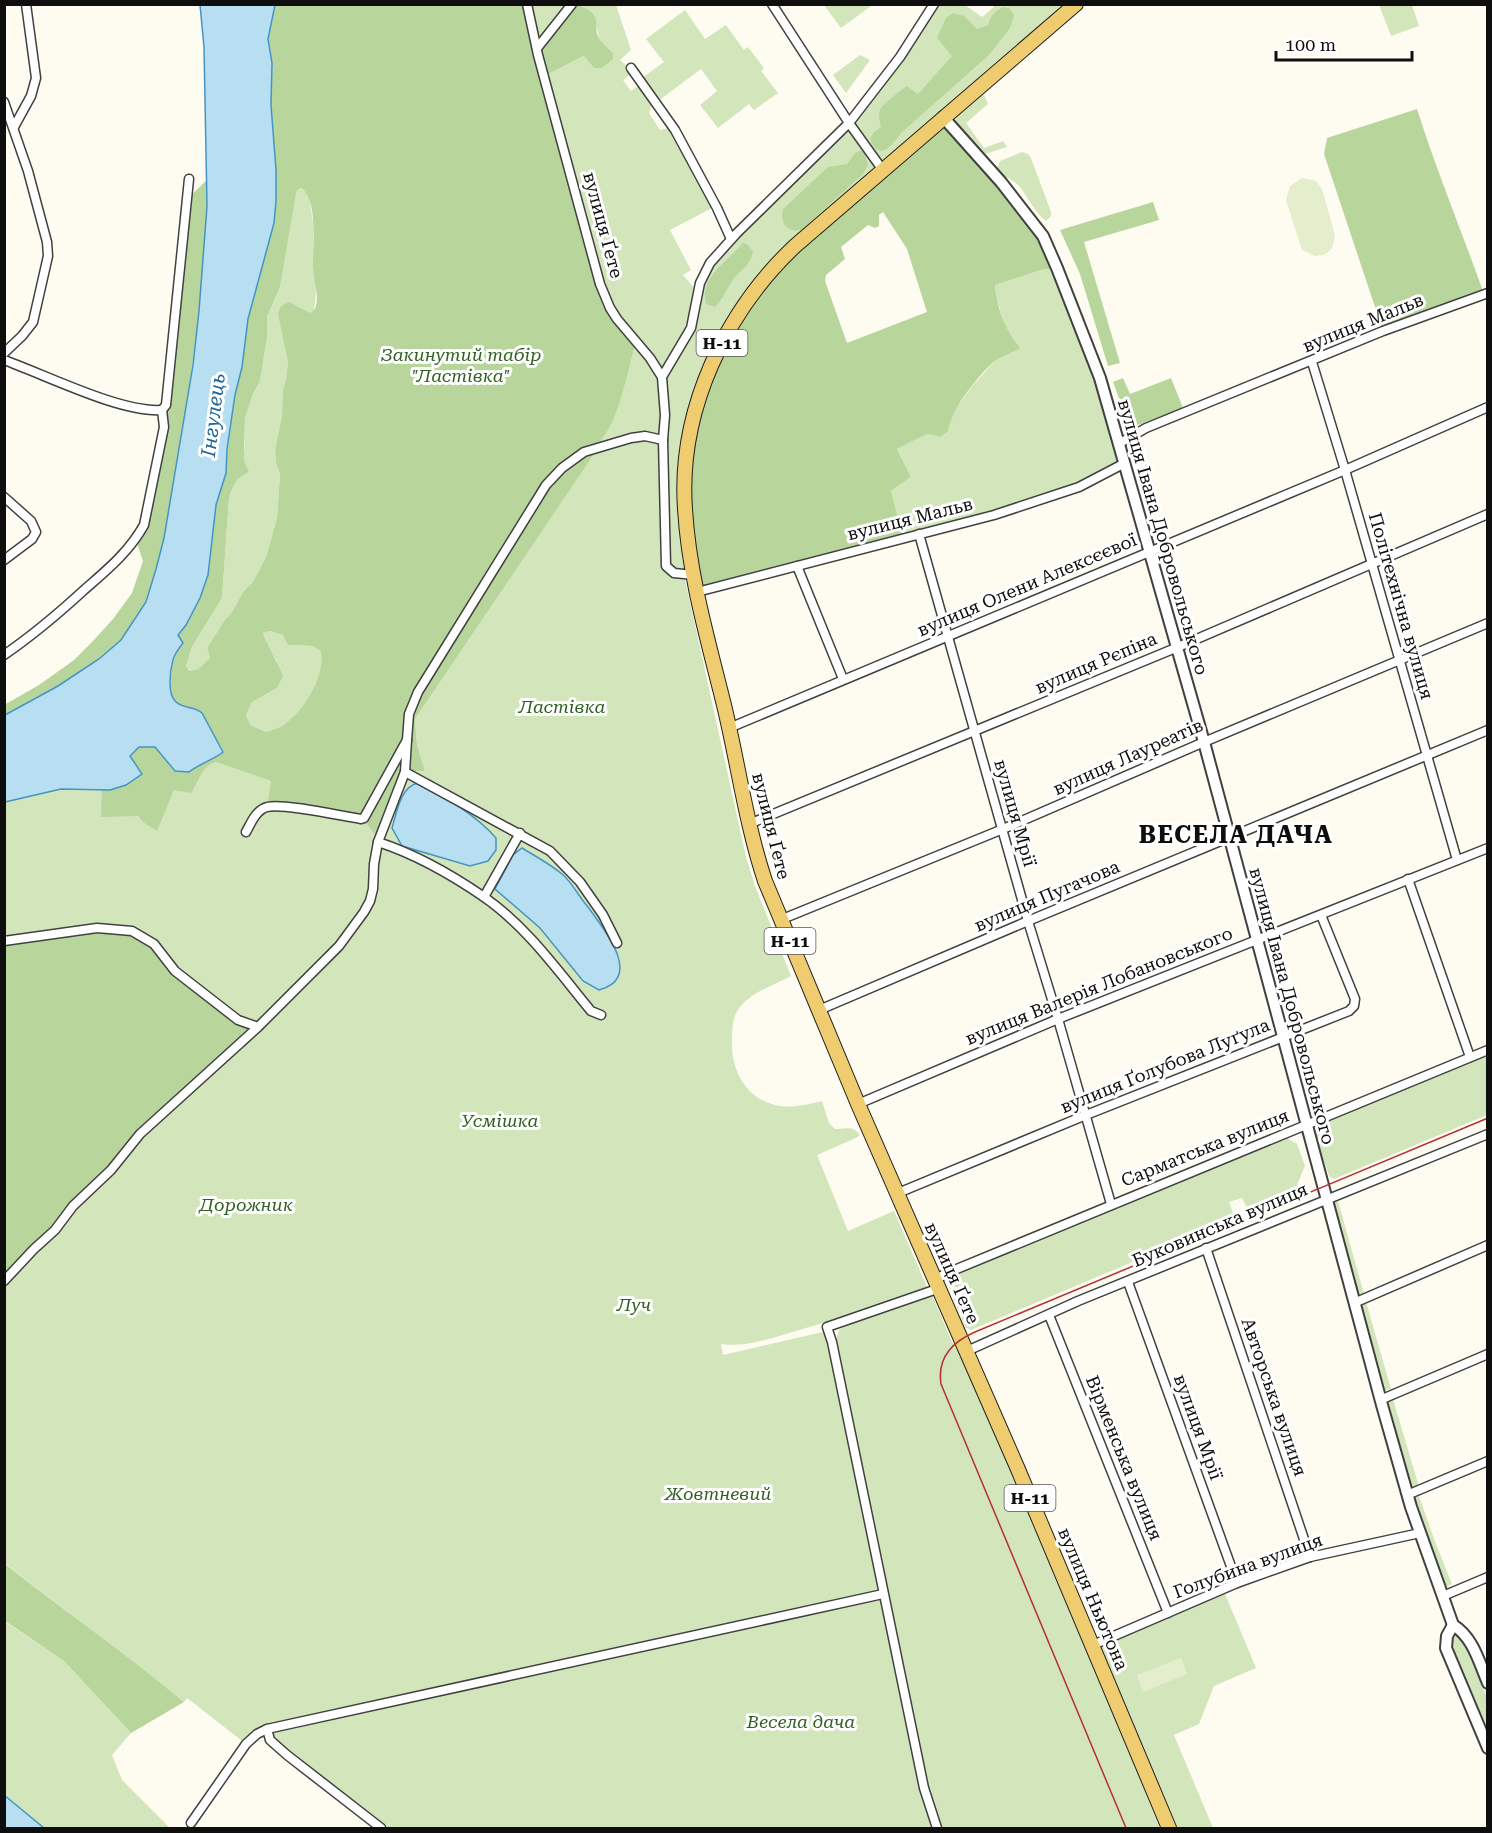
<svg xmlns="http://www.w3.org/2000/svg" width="1492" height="1833" font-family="'Roboto Serif',serif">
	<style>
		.green { fill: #d3e6bb }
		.forest { fill: #b8d69c; fill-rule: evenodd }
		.pitch { fill: #e4eecd }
		.water { fill: #b8def2; stroke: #4495c4; stroke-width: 1.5 }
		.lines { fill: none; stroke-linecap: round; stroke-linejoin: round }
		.minor-casing { stroke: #414141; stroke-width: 11 }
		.tertiary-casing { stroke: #414141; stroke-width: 14 }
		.primary-casing { stroke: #1f1f1f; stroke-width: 16 }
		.minor { stroke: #fff; stroke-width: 8 }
		.tertiary { stroke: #fff; stroke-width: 10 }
		.primary { stroke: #efcc6f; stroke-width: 14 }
		.tram { stroke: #b52f39; stroke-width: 1.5 }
		.labels { text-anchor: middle; stroke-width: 6; stroke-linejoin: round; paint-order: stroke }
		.shield { fill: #fff; stroke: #565656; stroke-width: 1.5 }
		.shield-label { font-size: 16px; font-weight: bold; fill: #0e0e0e }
		.street-label { font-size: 18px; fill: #0e0e0e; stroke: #fff }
		.park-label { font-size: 18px; font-style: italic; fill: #316122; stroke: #fff }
		.water-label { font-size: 20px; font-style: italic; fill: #1f6798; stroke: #fff }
		.district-label { font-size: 24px; font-weight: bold; letter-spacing: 1.5px; fill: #0e0e0e; stroke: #fff }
	</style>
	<rect width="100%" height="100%" fill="#fefbf0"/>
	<g class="green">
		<path d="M527,4l45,1 -34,42z"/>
		<path d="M581,5h35l15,45 -11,10 13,12 -10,8 8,11 7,-5 14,18 -3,9 11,17 9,-2 43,80 -42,22 21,40 -8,5 15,17 12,-29 139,-140 85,-118h31l17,12 14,-12h80l-212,181 -170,389h-10l62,282 9,29 36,90c-17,9 -39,16 -51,31 -8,9 -8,24 -8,35 -1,31 17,60 49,64 13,2 28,-2 41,-5l7,22 6,6c11,0 18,-4 25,6l-2,2 -41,18 31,76 46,-20 34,78c-42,16 -85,28 -129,41 -24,7 -52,18 -78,14l2,11 104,-24 8,11 4,-12 9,-5 82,-29 3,1 19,45 11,12 200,474h-782l-94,-73 -20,-25 -21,14 -59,-46 -3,4c-58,-49 -121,-92 -179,-139v-808l37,-17 96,78 5,6 24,-18 7,-15h20c5,-12 8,-23 22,-27l56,19 -3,20 91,14 21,27 19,-49 14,-22h11l-8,-26 -2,-26 196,-293 12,-35 13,-50 -26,-33 -67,-232 42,-20 9,12 19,-15 -11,-10 -4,-8 -2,-16z"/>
		<path d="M870,5l1,1 -30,22 -17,-23z"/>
		<path d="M1379,5h33l7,21 -28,10z"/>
		<path d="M685,10l20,29 21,-14 18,25 4,-3 16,21 -3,3 17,22 -24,17 -5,-6 -31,24 -18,-23 17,-14 -16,-22 -43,32 -16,-23 22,-16 -18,-23z"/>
		<path d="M860,55l10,5 -24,33 -13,-18z"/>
		<path d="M981,94l3,1 4,9 -22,19 18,25 19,-7 4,6 -25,8c-9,-11 -30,-27 -26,-41z"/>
		<path d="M1022,152l6,2 3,4 20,54v4l-5,5c-11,-8 -18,-24 -27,-35 -7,-8 -17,-9 -22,-17l3,-8z"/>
		<path d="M301,188l8,7 4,28v47l4,16 -3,24 -4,3 -24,33 2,16 -2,17 -3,10 -1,26 -7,35 1,13 4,11 -3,44 -11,39 -13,26 -10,9 -11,20 -8,9 -14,22 -3,5 3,10 -12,11 -7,2 -5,-5 6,-19 30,-49 7,-99 5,-14 7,-10 4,-29v-28l8,-24 7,-13 7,-43v-21l13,-30 16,-92 1,-5z"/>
		<path d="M1057,268l68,195 -46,24 -176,50 -12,-46 20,-14 -14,-28 30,-15 13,3 20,-34 13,-18 23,-25 19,-8c-9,-22 -17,-44 -20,-67l46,-15z"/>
		<path d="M270,631l13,4 6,10 23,1 10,5c4,24 -18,61 -38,74 -5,3 -12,5 -18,7l-17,-7 -3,-10 6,-13 25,-14v-27l-9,-13 -5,-15z"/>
		<path d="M1487,1055v60l-153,64 -5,-3 -16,-47 3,-6z"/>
		<path d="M1281,1138h6l10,6 8,22 -11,26 -46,18 -6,-12 -13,4 6,17 -264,111 -6,-3 -18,-45 1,-7z"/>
		<path d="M1338,1201l26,93 -6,2 -25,-93z"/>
		<path d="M1366,1302l25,87 -8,2 -24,-87z"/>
		<path d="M1393,1399l26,88 -8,2 -26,-88z"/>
		<path d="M1419,1496l15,43 18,45 -6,3 -33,-88z"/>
		<path d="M1223,1589l33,79 -42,18 -15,38 -25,11 39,93h-38l-78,-184z"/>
		<path d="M4,1621l60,40 67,72 -19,22 10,25 48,48h-126l-39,-33z"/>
		<path d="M1456,1636l7,3 24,58v39l-37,-89v-7z"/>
	</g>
	<g class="forest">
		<path d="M275,5h252l10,41 35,-41c9,0 20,4 24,14 1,5 0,10 1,15 3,8 10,13 16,19v6l-11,9h-8l-10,-12 -40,20 61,222 31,43c-7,27 -13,56 -24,82 -4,9 -11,16 -14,25l-183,271 2,26 8,26h-11l-14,22 -19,50 -21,-28 -92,-14 3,-20 -55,-19c-16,5 -16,19 -25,31l-17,-3 -17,41 -14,-9 -5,-6 -37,1 1,-27h8l26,-26 -6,-8 9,-9h16l19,24 15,1 19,-13 2,-33 -14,-17c-10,-1 -24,-4 -26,-16 -1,-4 1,-10 1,-15 1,-14 3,-23 12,-35l-5,-7 8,-11 30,-120 10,-32 1,-24 8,-54 7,-28 6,-48 26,-96 2,-22v-31l-5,-65 1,-42 -4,-24zM301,188c18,11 11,62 12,81 1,13 6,24 3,37 -2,5 -2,4 -6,7l-21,-11 -8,4 -3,8 10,48 -2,17 -3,10 -1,26 -7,35 1,13 4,11 -3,44 -11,39 -13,25 -10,10 -11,20 -8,9 -14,22 -3,5 3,10 -12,11 -8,2 -4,-5 6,-19 30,-49 7,-99c4,-13 7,-22 20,-27l-5,-11 1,-43 8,-24 7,-13 7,-43v-21l13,-30 16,-92 1,-5zM270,631l13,4 5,10 24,1 9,5c5,24 -17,60 -37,74 -5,3 -12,5 -18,7l-16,-7 -4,-10 6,-13 25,-14 6,-12c-6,-16 -15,-28 -20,-43z"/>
		<path d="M1005,7l5,2 4,6 -4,13 -21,27 -88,78c-9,12 -22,30 -31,6l4,-7 7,-5c-1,-6 -4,-14 0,-19 1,-3 24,-21 26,-22l11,8 34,-38 -15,-18 9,-20 7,-5 11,3 13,13 11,-4c3,-9 7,-16 17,-18z"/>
		<path d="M1417,109c20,63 45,123 67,185l-101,37 -59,-177 3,-16z"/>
		<path d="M943,117l80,92 34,59 -16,2 -46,15c3,26 9,43 25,63 -8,6 -18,8 -25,13 -17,14 -44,49 -47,70l-8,6 -13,-3 -30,15 14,28 -20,14 12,46 -206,55 -12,-84 10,-94 60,-125zM883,212l24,37 20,63 -80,31 -22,-62 1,-6 19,-16 -4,-12 27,-22 7,3 4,-2v-11z"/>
		<path d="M859,151h5l4,14 -5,9 -62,56c-15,3 -21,-8 -18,-21l45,-42 19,-3 8,-11z"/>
		<path d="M207,180c2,88 -13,177 -27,263 -9,52 -15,106 -33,156 -5,13 -16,28 -24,39 -21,28 -87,60 -118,77l-1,-10 35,-20 35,-25 19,-19 20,-22 19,-26 11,-32 -7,-21 20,-76 31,-265z"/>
		<path d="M1153,202l6,18 -75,22 36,121 -12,3 -28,-92 -20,-44z"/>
		<path d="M743,243l4,1 6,8c-4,17 -15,18 -22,31 -6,9 -8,16 -16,24l-9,-3c-7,-27 22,-43 37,-61z"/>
		<path d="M1123,378l7,16 41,-16 12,30 -53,20 -17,-46z"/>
		<path d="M120,929l34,15 21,27 50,38 33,18 -118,107 -135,147v-340z"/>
		<path d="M4,1563c59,47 122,90 180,139l-53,31 -67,-72 -59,-40z"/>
	</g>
	<g class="pitch">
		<path d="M1302,178l14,3 6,8 13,46 -3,14 -8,6 -9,1 -13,-6 -16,-50 4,-14z"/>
		<path d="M1181,1658l6,16 -44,18 -6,-17z"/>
	</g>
	<g class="water">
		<path d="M200,5h75l-7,34 4,24 -1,42 5,65v31l-2,22 -26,96 -6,48 -7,28 -8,54 -1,24 -10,32 -8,70 -8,23 -14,27 -8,10 5,8c-4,5 -8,10 -10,17 -3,11 -6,34 3,42 8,7 18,4 26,11l21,39c-8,7 -24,12 -34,20l-14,-1 -20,-24h-16l-9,9 12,18 -16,11 -16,5 -49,-1 -56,13v-87l53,-29 41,-27 22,-19 25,-38 10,-33 8,-31 29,-173 6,-54 8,-105 -3,-159z"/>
		<path d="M418,783c28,15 57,31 78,55v12l-8,11 -18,5 -68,-20 -10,-18c5,-16 8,-41 26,-45z"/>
		<path d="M522,848c13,8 28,16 40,26 10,8 17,23 26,33 15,21 57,71 11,83l-16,-9 -43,-53 -45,-39 18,-34z"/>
		<path d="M4,1795l40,33h-39z"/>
	</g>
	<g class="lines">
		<g class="minor-casing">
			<g id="minor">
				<path d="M527,4l11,51 62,229 10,24 7,11 33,39 12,19 3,38 -2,25 3,126 8,7 20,2"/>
				<path d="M772,4l77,119 33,46"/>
				<path d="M538,47l34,-43"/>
				<path d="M631,68l44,62 42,78 14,31"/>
				<path d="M4,102l24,69 19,71 1,14 -15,66 -11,14 -18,17"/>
				<path d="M14,127l17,-31 5,-18 -10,-74"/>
				<path d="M4,360c42,15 117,53 158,50l2,17 -20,98c-15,27 -37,45 -60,65 -25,23 -51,45 -80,65"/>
				<path d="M1312,362l33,108 112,390"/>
				<path d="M662,377l29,-49 9,-45 10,-20 26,-29 113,-111 51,-66 34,-53"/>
				<path d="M162,410l4,-5 23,-226"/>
				<path d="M1120,443l26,-15 237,-97 105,-38"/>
				<path d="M4,497l27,24 5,11 -4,7 -28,21"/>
				<path d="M919,534l109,387 30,98 53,185"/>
				<path d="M797,566l46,113"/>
				<path d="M697,592l297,-77 85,-28 46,-24"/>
				<path d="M729,728l616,-258 143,-63"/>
				<path d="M405,772l145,79 30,31 23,33 14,28"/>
				<path d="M749,824l429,-177 310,-133"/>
				<path d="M246,832c5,-9 10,-22 21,-25 17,-4 74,9 94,12l3,-1 43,-78 2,-26 9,-22 128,-207 16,-17 22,-16 47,-14 14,-2 18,4"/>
				<path d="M378,842c37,12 74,33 106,55l36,-64"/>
				<path d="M1408,879l62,178"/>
				<path d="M484,897c43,30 74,74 107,114l10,4"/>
				<path d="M780,920l223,-91 201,-87 284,-119"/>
				<path d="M4,941l93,-13 35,3 22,13 21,27 63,49 20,7"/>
				<path d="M819,1010l209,-89 460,-191"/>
				<path d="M858,1104l200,-85 430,-171"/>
				<path d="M898,1193l188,-78 263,-104 5,-5 1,-7 -34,-84"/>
				<path d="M1206,1248l104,309"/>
				<path d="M936,1279l11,-6 541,-223"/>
				<path d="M4,1281l30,-32 21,-19 18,-24 38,-36 29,-36 118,-107 81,-81 25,-34 6,-11 3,-12 1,-25 4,-22 27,-70 2,-32"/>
				<path d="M1128,1282l109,301"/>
				<path d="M1354,1303l134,-58"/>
				<path d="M1049,1315l119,298"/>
				<path d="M967,1351l111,-50 410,-167"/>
				<path d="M1380,1400l108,-46"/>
				<path d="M1407,1495l81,-34"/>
				<path d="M1443,1596l45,-19"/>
				<path d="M1093,1645l144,-62 73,-26 110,-24"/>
				<path d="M267,1729l3,11 17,15 94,73"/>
				<path d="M191,1823l55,-79 11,-10 10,-5 616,-135"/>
				<path d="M937,1828l-13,-40 -92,-446 -5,-15 113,-39"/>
			</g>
		</g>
		<g class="tertiary-casing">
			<g id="tertiary">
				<path d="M943,117l58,65 42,54 14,32 43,110 104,364 178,663 29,102 42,118"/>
				<path d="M1453,1625l-6,11 -1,12 42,100"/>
				<path d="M1453,1625c20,12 26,37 35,58"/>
			</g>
		</g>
		<g class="primary-casing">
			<path id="primary" d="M1076,4l-281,242c-70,66 -117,165 -110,263 4,67 23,131 39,196 14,58 22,119 41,176l93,223 159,363 152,361"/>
		</g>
		<use href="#minor" class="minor"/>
		<use href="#tertiary" class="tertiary"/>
		<use href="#primary" class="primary"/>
		<path class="tram" d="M1126,1828l-185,-444c-4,-26 11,-42 34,-52l513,-214"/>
	</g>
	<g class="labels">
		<g class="shield">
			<rect x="696.5" y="330" width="51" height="26" rx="4.5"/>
			<rect x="764.5" y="928" width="51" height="26" rx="4.5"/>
			<rect x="1004.5" y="1485" width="51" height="26" rx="4.5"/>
		</g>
		<g class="shield-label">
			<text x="722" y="349">Н-11</text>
			<text x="790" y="947">Н-11</text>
			<text x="1030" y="1504">Н-11</text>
		</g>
		<g class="street-label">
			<text transform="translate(603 225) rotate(75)" y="6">вулиця Ґете</text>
			<text transform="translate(1363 323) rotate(-22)" y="6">вулиця Мальв</text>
			<text transform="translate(910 519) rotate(-14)" y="6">вулиця Мальв</text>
			<text transform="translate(1163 537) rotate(74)" y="6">вулиця Івана Добровольського</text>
			<text transform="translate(1027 585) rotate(-23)" y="6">вулиця Олени Алексєєвої</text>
			<text transform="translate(1401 606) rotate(74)" y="6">Політехнічна вулиця</text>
			<text transform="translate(1096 663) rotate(-23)" y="6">вулиця Рєпіна</text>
			<text transform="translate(1128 757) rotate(-24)" y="6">вулиця Лауреатів</text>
			<text transform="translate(1015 813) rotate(74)" y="6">вулиця Мрії</text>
			<text transform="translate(771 826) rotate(76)" y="6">вулиця Ґете</text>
			<text transform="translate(1047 896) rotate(-23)" y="6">вулиця Пугачова</text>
			<text transform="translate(1099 986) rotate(-22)" y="6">вулиця Валерія Лобановського</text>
			<text transform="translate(1292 1006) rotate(75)" y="6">вулиця Івана Добровольського</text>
			<text transform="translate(1165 1066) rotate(-22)" y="6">вулиця Ґолубова Луґула</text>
			<text transform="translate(1205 1148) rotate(-22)" y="6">Сарматська вулиця</text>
			<text transform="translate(1220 1225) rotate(-23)" y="6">Буковинська вулиця</text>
			<text transform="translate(952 1273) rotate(66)" y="6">вулиця Ґете</text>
			<text transform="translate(1274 1397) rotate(71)" y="6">Авторська вулиця</text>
			<text transform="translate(1198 1427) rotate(70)" y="6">вулиця Мрії</text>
			<text transform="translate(1124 1458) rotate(68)" y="6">Вірменська вулиця</text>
			<text transform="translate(1248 1566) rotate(-20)" y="6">Голубина вулиця</text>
			<text transform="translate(1093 1599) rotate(67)" y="6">вулиця Ньютона</text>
		</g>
		<g class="park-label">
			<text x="461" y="361">Закинутий табір<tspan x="461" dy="21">"Ластівка"</tspan></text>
			<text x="562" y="713">Ластівка</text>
			<text x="500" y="1127">Усмішка</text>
			<text x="246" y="1211">Дорожник</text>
			<text x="634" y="1311">Луч</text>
			<text x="718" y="1500">Жовтневий</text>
			<text x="801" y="1728">Весела дача</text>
		</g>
		<g class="water-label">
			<text transform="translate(213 415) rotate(-83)" y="7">Інгулець</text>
		</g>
		<g class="district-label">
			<text x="1236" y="843">ВЕСЕЛА ДАЧА</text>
		</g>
	</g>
	<rect width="1492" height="1833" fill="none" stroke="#0e0e0e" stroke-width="12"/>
	<path d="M1276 51v9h136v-9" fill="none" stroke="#0e0e0e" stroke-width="3"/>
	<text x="1285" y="51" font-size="18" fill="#0e0e0e" stroke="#ffffff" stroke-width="4.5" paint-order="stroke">100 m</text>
</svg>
